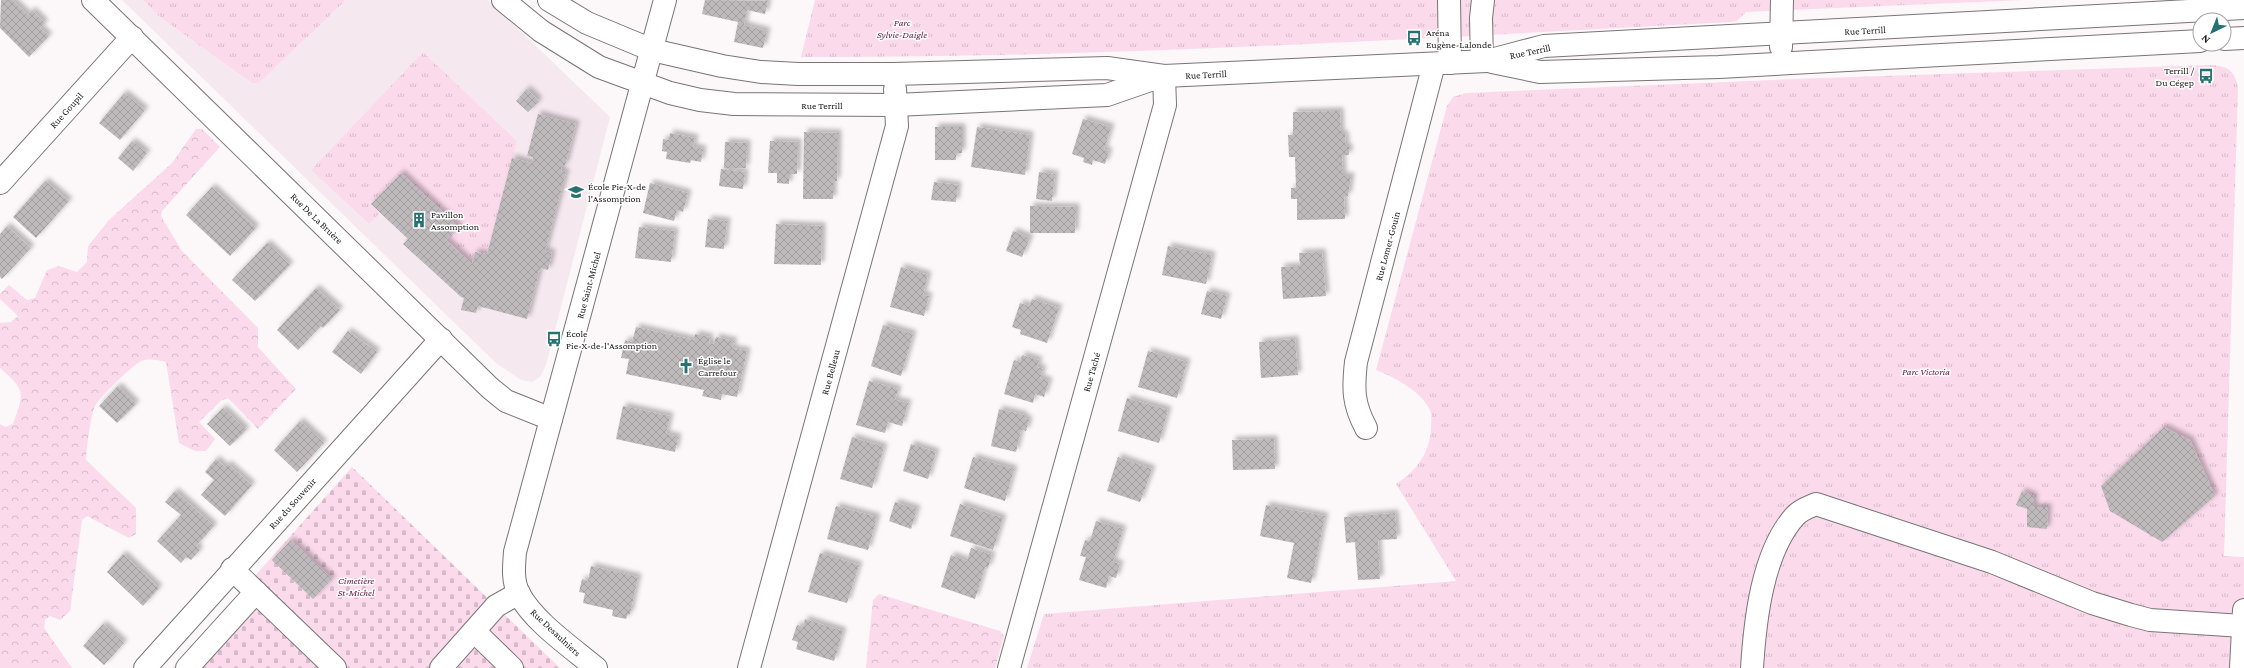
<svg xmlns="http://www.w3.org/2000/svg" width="2244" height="668" font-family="'Crimson Pro',serif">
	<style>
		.built { fill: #f5e8ef; fill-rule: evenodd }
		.forest { fill: url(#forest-crowns) }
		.cemetery { fill: url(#cemetery-stones) }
		.park { fill: url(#park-tufts) }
		.building { fill: url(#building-cross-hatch); filter: url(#shadow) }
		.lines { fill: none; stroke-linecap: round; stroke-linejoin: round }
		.minor-casing { stroke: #797476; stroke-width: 24 }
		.minor { stroke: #fff; stroke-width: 22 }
		.labels { text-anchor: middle; stroke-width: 3; stroke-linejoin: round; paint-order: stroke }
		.park-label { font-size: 10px; font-style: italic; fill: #621647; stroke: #fff }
		.street-label { font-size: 10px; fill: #1c1a1b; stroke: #fff }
		.poi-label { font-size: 10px; fill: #1c1a1b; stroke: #fff; text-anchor: start }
	</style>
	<defs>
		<pattern id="forest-crowns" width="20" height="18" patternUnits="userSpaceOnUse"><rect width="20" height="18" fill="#fbdaeb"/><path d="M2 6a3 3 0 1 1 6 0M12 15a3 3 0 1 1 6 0" fill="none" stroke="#d7bac9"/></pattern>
		<pattern id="cemetery-stones" width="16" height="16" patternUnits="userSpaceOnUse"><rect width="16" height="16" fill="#fbdaeb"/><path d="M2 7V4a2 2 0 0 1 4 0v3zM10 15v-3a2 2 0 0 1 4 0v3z" fill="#d7bac9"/></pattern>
		<pattern id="park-tufts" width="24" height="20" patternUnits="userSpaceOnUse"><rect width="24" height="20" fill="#fbdaeb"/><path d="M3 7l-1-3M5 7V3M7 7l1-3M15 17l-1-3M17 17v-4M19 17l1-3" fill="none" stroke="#d7bac9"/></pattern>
		<pattern id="building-cross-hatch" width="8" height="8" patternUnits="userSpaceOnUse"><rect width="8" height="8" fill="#beb9bb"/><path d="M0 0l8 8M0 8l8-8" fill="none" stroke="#a39ea0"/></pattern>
		<filter id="shadow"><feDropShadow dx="3.5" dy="-3.5" stdDeviation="2" flood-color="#0004"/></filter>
	</defs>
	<rect width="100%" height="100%" fill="#fcf7f9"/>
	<path class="built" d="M122,0h21l17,17 92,66h7l87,-83h142l122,117 -64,248 -6,12 -8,5 -11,-2 -25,-17zM423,52l94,89 -5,17 20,5 1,-6 -5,-1 10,-42 38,11 -11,40h-3l-17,86 7,2 -4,17 -8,-2 -13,51 -49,-13 -2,7 -14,-3 2,-12 -3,-1 -58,-53 5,-5 -28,-26 -11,11 -58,-54zM527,89l12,11 -11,12 -12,-11z"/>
	<g class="forest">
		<path d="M196,129h6l18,18 -58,64 -1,5 21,35 76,77v19l38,42 -38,40 -30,-31 -6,2 -23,22 16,17 -9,12h-11l-16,-8 -13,-81c-8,-2 -17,-4 -25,-1 -9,5 -41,35 -46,45 -4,7 -9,45 -9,54l50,48v26l-7,4 -42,-22 -5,4 -12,91 -10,9 -10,-4 -5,4 -1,8 28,40h-72v-244l5,3 8,-3c12,-32 12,-34 -13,-56v-45l11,-1 7,-6 -18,-17v-5l9,-9 18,15 8,-2 12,-28 12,-4 18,6 10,-10 1,-16 21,-26 63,-57z"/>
		<path d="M879,594l121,37 4,5 -9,32h-129l7,-68z"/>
	</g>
	<path class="cemetery" d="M352,467l208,201h-387z"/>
	<g class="park">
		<path d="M143,0h203l-87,83h-7l-92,-66z"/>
		<path d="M815,0h1209l-278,12 -9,9 -6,1c-310,16 -620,36 -930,35z"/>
		<path d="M423,52l94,89 -30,113 -12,-2 -3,12 -26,-24 12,-13 -57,-54 -30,31 9,9 -11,11 -58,-54z"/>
		<path d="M2210,65c18,1 25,5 28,23l-14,468 20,1v111h-1217l17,-54 412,-33 -60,-97c21,-13 35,-33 35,-58 0,-4 1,-9 0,-13 -6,-20 -37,-36 -55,-43l71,-264 6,-9 13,-4 356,-15z"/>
	</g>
	<g class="building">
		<path d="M1,0h11l16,15 4,-5 13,13 -5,5 9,8 -20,21 -29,-29z"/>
		<path d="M705,0l63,1 -3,13 -18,-4 -3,15 23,6 -4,17 -29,-6 4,-20 -36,-8z"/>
		<path d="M527,89l12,12 -11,11 -12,-11z"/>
		<path d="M124,93l21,17 -25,30 -21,-17z"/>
		<path d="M1340,111l1,23h4l1,13h3v8h-7l1,21h8l-3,20h-4l1,23 -48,1v-21h-6v-11h5l-1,-31h-6l-1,-22h5v-23z"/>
		<path d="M538,114l38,10 -11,42 -3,-1 -1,6 5,1 -21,79 7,2 -4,17 -8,-2 -13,51 -49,-13 -2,7 -15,-3 3,-12 -3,-1 -58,-53 5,-5 -37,-35 30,-31 58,54 -13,13 26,24 3,-12 12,2 25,-96 20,5 1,-6 -6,-1z"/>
		<path d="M1083,119l28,8 -7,23 5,1 -4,13 -12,-4 -1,5 -9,-3 1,-4 -12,-4z"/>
		<path d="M935,127h27v26h-6v7h-21z"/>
		<path d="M977,127l53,8 -5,40 -54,-8z"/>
		<path d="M804,132l34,1 -1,48h-4v18h-30z"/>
		<path d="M670,133l25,5 -2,9 10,2 -2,13 -10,-2 -1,3 -24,-4 1,-7 -5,-1 1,-12 6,1z"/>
		<path d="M132,141l15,12 -14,18 -15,-13z"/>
		<path d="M770,141l28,1 -1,32h-8v10l-12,-1v-10h-9z"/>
		<path d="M725,142l22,1 -1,25h-22z"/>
		<path d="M721,169l24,3 -2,17 -24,-3z"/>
		<path d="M1039,172l16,2 -3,27 -16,-2z"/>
		<path d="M45,181l24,20 -33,37 -23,-21z"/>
		<path d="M934,182l24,3 -2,17 -25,-2z"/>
		<path d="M650,183l38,10 -5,19 -6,-2 -3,11 -31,-8z"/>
		<path d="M212,187l44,41 -26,28 -44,-41z"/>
		<path d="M1030,206l46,1 -1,26h-45z"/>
		<path d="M708,219l19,2 -3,28 -19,-2z"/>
		<path d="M776,224l46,2 -1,39 -47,-1z"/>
		<path d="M7,226l24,22 -29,31 -2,-2v-43z"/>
		<path d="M639,227l36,4 -4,31 -36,-4z"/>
		<path d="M1013,231l17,7 -8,19 -16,-6z"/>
		<path d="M267,243l23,22 -35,36 -23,-21z"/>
		<path d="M1168,246l44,9 -6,29 -44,-9z"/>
		<path d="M1322,252l4,44 -43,3 -2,-32 19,-1 -1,-13z"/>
		<path d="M901,267l27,8 -5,20 6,1 -5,20 -34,-9z"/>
		<path d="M316,288l24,22 -17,18 -2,-2 -23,24 -21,-20z"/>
		<path d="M1207,291l20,5 -6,23 -20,-5z"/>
		<path d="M1032,299l27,9 -12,35 -27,-9 1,-4 -9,-3 8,-24 9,3z"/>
		<path d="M883,325l30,9 -12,42 -30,-10z"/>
		<path d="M636,327l58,13 1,-6 15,3 -1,6 5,1 2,-7 18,4 -2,7 15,3 -10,46 -15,-3 -1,6 -19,-4 2,-6 -78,-16 3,-15 -8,-1 4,-18 7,2z"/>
		<path d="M348,331l29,21 -16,22 -29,-22z"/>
		<path d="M1295,339l3,36 -37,3 -2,-36z"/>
		<path d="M1148,351l39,11 -10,36 -39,-11z"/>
		<path d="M1022,355l17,5 -2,7 6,2 -3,9 9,3 -5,16 -9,-3 -2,9 -29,-9 10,-34 6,2z"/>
		<path d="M869,381l29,8 -3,11 13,3 -6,23 -14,-4 -3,11 -29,-8z"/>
		<path d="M118,386l18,18 -19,19 -18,-17z"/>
		<path d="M1127,398l41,12 -9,33 -41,-12z"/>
		<path d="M623,406l47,10 -4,18 12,3 -3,15 -59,-13z"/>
		<path d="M223,408l23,22 -16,16 -23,-22z"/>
		<path d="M999,409l25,6v3l5,2 -3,11 -5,-1 -5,22 -25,-6z"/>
		<path d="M300,421l24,22 -27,29 -23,-22z"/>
		<path d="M2164,427l26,13 25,56 -53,46 -52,-31 -9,-25z"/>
		<path d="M852,437l32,10 -12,41 -32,-9z"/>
		<path d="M1274,439l1,30 -42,1 -1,-30z"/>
		<path d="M911,444l25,8 -8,27 -25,-8z"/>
		<path d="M973,457l41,12 -9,32 -41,-13z"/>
		<path d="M1118,457l34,12 -12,33 -33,-11z"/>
		<path d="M216,459l9,8 3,-3 24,21 -27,31 -24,-21 13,-15 -9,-8z"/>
		<path d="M175,491l39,35 -18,20 4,4 -9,10 -5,-3 -5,6 -24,-22 24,-26 -16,-13z"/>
		<path d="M2022,491l12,5v11h14l-1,22 -20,-2v-18l-11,-4z"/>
		<path d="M895,502l22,7 -6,20 -22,-8z"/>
		<path d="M960,504l43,14 -10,32 -43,-14z"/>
		<path d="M1266,505l59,11 -14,67 -24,-5 7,-35 -34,-7z"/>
		<path d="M836,506l41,11 -9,33 -41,-11z"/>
		<path d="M1395,513l2,26 -19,1 2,39 -22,1 -3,-38 -9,1 -2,-26z"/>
		<path d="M1096,521l27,8 -10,33 7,2 -4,14 -7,-2 -3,12 -27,-8 7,-23 -6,-1 5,-16 5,1z"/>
		<path d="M291,540l41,39 -19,20 -41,-39z"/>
		<path d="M971,548l21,7 -4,13 -3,-1 -10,32 -34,-12 10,-32 16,6z"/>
		<path d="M820,553l39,12 -12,38 -39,-11z"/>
		<path d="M123,554l36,34 -16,18 -36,-34z"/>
		<path d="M591,566l47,11 -8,37h-2l-2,5 -14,-3 1,-6 -30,-7 2,-10 -6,-1 3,-13 6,2z"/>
		<path d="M805,619l38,12 -9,30 -38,-12 2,-7 -6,-2 5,-15 6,2z"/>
		<path d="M103,624l21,19 -20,22 -21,-19z"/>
	</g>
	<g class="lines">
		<g class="minor-casing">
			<g id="minor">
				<path d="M93,0l397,388 16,13 45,18"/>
				<path d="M503,0l38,31 58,36 71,26 30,7 34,4 162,1 211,-10 52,-18"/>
				<path d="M549,0l38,23 65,27 70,16 39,6 37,2h96l213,-6 57,8 323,-15 57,-15 700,-38"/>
				<path d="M1449,0l1,63"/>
				<path d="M2224,39l20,-1"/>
				<path d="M1781,47l1,-47"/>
				<path d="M1482,61l-1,-43 2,-18"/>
				<path d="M1492,62l48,10 179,-5 481,-26"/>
				<path d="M0,183l132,-146"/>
				<path d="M1366,428c-13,-24 -13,-39 -10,-66l78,-298"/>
				<path d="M232,569l103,99"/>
				<path d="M474,631l38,37"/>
				<path d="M145,668l296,-329"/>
				<path d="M187,668l69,-76"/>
				<path d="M441,668l55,-62 23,-13"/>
				<path d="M596,668c-25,-21 -62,-46 -77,-74 -7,-13 -5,-29 -4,-42l150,-552"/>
				<path d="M749,668l148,-542 -2,-37"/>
				<path d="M1009,668l156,-563 -1,-29"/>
				<path d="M1752,668c3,-47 10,-115 43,-152 5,-6 14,-9 21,-12l176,58 100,41 39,12 19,5 93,6"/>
				<path d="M2241,668l3,-58"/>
			</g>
		</g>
		<use href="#minor" class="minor"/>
	</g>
	<defs>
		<g id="bus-bare" transform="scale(1.2)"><path d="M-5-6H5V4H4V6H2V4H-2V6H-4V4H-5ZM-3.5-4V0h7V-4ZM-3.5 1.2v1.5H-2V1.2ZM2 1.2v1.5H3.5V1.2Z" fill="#267172" stroke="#fff" stroke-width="2.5" paint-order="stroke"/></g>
		<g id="school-bare" transform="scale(1.2)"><path d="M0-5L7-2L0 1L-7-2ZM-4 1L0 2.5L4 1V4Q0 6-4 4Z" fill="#267172" stroke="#fff" stroke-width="2.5" paint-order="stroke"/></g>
		<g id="building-bare" transform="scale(1.2)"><path d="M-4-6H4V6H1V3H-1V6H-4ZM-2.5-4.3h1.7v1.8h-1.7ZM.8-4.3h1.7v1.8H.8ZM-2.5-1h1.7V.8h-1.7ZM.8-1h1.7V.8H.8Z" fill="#267172" stroke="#fff" stroke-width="2.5" paint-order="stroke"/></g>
		<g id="church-bare" transform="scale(1.2)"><path d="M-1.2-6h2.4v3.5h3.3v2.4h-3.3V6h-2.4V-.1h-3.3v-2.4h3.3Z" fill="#267172" stroke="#fff" stroke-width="2.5" paint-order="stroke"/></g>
	</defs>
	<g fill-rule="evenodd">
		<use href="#bus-bare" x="1414" y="38"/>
		<use href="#bus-bare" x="2206" y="76"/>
		<use href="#school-bare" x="576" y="192"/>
		<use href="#building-bare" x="419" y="220"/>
		<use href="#bus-bare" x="554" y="339"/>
		<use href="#church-bare" x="686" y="366"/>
	</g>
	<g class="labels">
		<g class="park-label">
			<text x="902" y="26">Parc<tspan x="902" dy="12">Sylvie-Daigle</tspan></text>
			<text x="1926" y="375">Parc Victoria</text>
			<text x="356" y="584">Cimetière<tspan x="356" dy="12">St-Michel</tspan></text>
		</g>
		<g class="street-label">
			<text transform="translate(1865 30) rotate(-3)" y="4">Rue Terrill</text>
			<text transform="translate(1530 51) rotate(-12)" y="4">Rue Terrill</text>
			<text transform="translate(1206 74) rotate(-3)" y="4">Rue Terrill</text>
			<text x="822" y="109">Rue Terrill</text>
			<text transform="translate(66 110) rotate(-48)" y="4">Rue Goupil</text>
			<text transform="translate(317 218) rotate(44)" y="4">Rue De La Bruère</text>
			<text transform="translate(1387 246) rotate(-75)" y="4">Rue Lomer-Gouin</text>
			<text transform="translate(588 285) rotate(-75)" y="4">Rue Saint-Michel</text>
			<text transform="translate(830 372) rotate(-75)" y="4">Rue Belleau</text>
			<text transform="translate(1091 372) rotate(-74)" y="4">Rue Taché</text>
			<text transform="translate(292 503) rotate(-48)" y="4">Rue du Souvenir</text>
			<text transform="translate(556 632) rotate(43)" y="4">Rue Desaulniers</text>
		</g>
		<g class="poi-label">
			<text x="1426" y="36">Aréna<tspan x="1426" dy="12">Eugène-Lalonde</tspan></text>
			<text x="2194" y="74" text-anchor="end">Terrill /<tspan x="2194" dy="12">Du Cégep</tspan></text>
			<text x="588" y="190">École Pie-X-de<tspan x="588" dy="12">l'Assomption</tspan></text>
			<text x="431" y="218">Pavillon<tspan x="431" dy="12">Assomption</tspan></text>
			<text x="566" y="337">École<tspan x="566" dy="12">Pie-X-de-l'Assomption</tspan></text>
			<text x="698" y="364">Église le<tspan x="698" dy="12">Carrefour</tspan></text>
		</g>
	</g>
	<g transform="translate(2212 32) rotate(223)"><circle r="19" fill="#ffffff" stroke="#a4a3a4"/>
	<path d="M0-3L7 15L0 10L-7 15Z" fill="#267172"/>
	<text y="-6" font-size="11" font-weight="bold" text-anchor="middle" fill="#1c1a1b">N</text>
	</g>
</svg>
